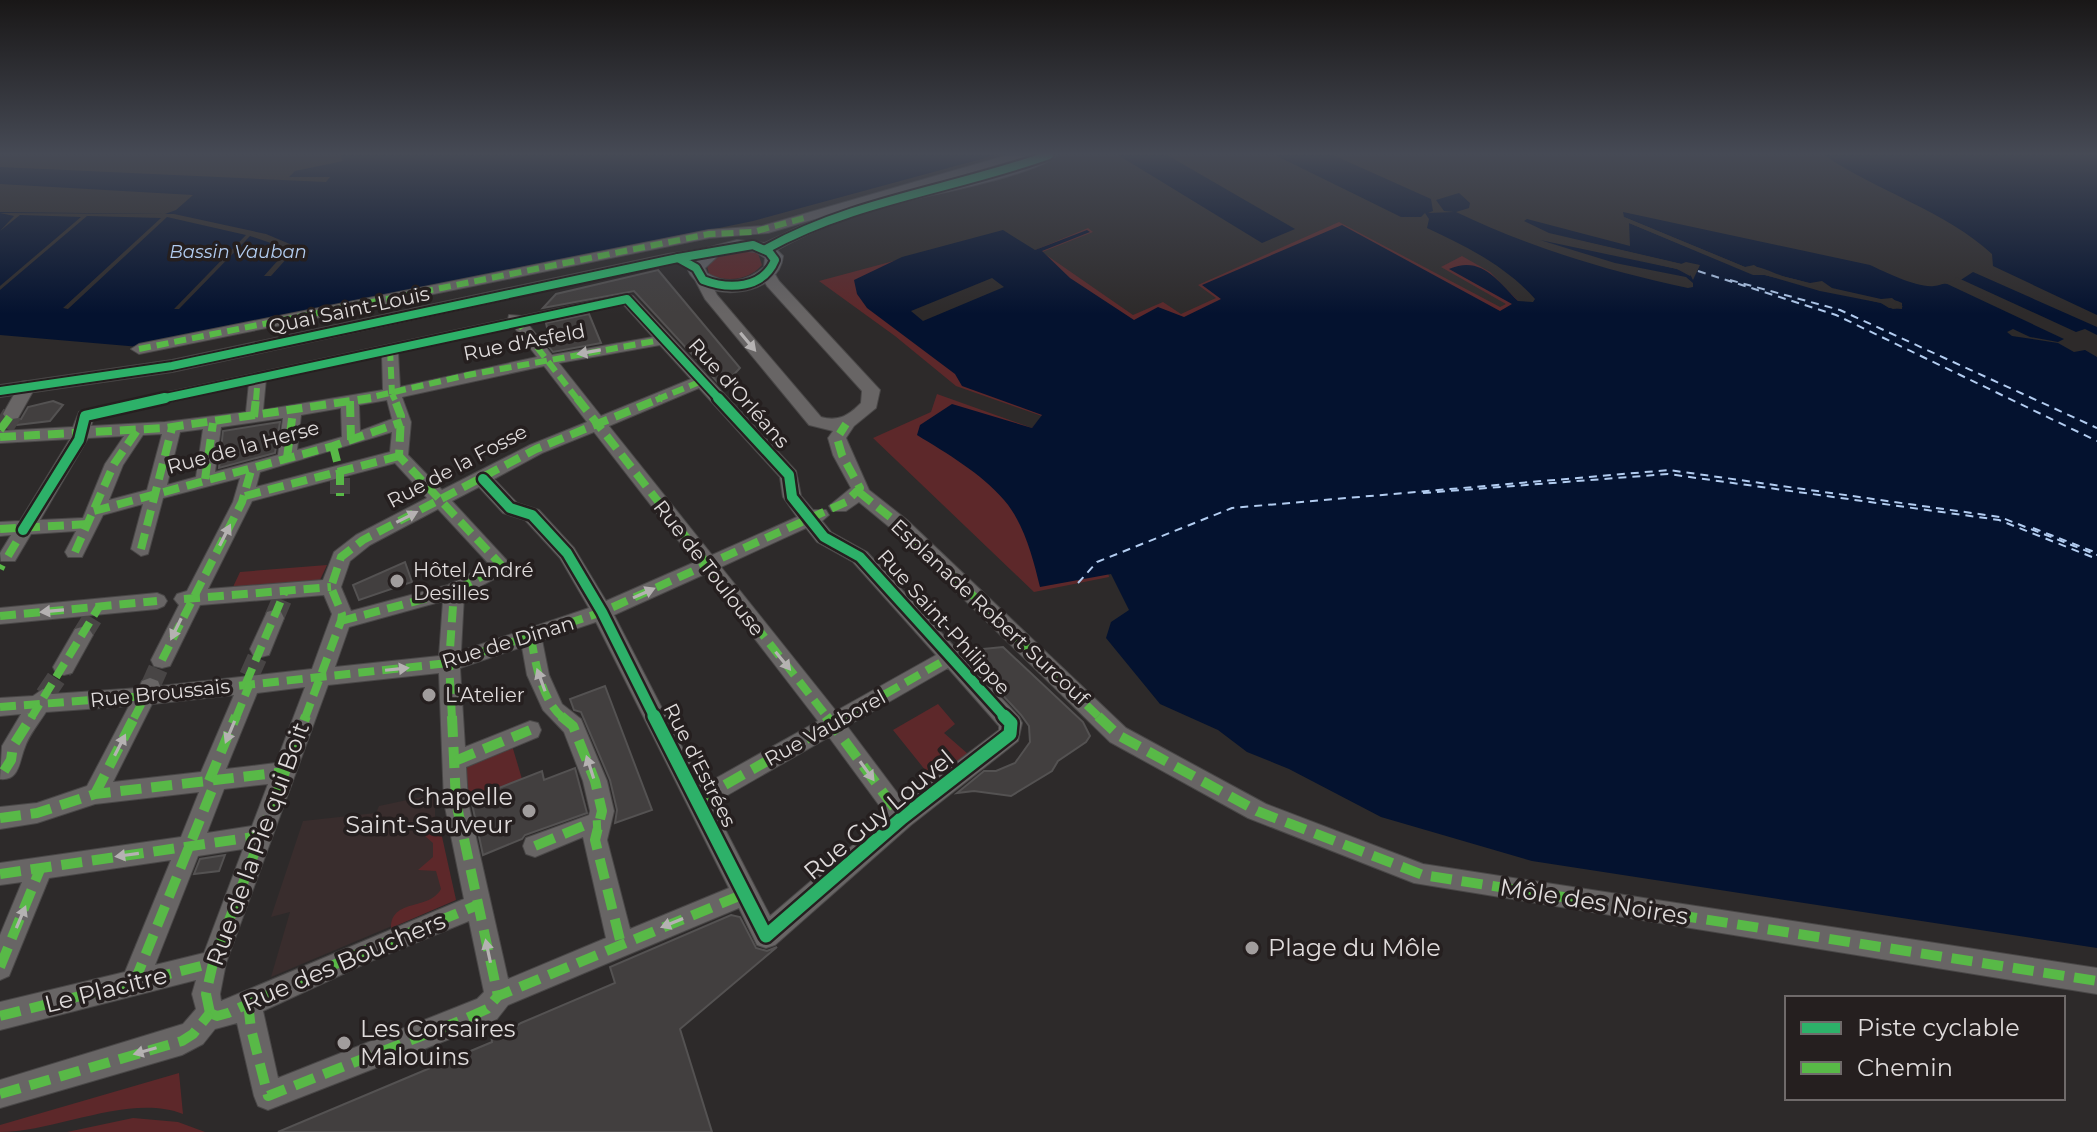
<svg xmlns="http://www.w3.org/2000/svg" width="2097" height="1132" font-family="Montserrat,sans-serif">
	<style>
		.built { fill: #392d2d }
		.green { fill: #5d282a }
		.water { fill: #04122f }
		.pier { fill: #2d2a2a }
		.lines { fill: none; stroke-linecap: round; stroke-linejoin: round }
		.ferry { stroke: #b2ccf0; stroke-width: 2; stroke-dasharray: 8 6; stroke-linecap: butt }
		.building { fill: #423f3f; stroke: #545252; stroke-width: 2 }
		.minor-tunnel { stroke: #484545; stroke-width: 20; stroke-dasharray: 20 10; stroke-linecap: butt }
		.minor-casing { stroke: #494747; stroke-width: 2 }
		.major-casing { stroke: #494747; stroke-width: 2 }
		.minor { fill: #686565; fill-rule: evenodd }
		.major { fill: #606063; fill-rule: evenodd }
		.quiet-far2 { stroke: #58b947; stroke-width: 6; stroke-dasharray: 12 6; stroke-linecap: butt }
		.quiet-far1 { stroke: #58b947; stroke-width: 8; stroke-dasharray: 16 8; stroke-linecap: butt }
		.quiet { stroke: #58b947; stroke-width: 10; stroke-dasharray: 21 10; stroke-linecap: butt }
		.cycleway-far2-casing { stroke: #251f1f; stroke-width: 12 }
		.cycleway-far1-casing { stroke: #251f1f; stroke-width: 15 }
		.cycleway-casing { stroke: #251f1f; stroke-width: 18 }
		.cycleway-far2 { stroke: #2db169; stroke-width: 8 }
		.cycleway-far1 { stroke: #2db169; stroke-width: 10 }
		.cycleway { stroke: #2db169; stroke-width: 13 }
		.oneway { fill: #b5b2b2 }
		.poi-dot { fill: #a19d9d; stroke: #251f1f; stroke-width: 3 }
		.labels { text-anchor: middle; stroke-width: 7; stroke-linejoin: round; paint-order: stroke }
		.far-water-label { font-size: 18px; font-style: italic; fill: #b2ccf0; stroke: #251f1f }
		.street-label { font-size: 20px; fill: #dfdbdb; stroke: #251f1f }
		.poi-label { font-size: 20px; fill: #dfdbdb; stroke: #251f1f; text-anchor: start }
		.near-poi-label { font-size: 24px; fill: #dfdbdb; stroke: #251f1f; text-anchor: start }
		.near-street-label { font-size: 24px; fill: #dfdbdb; stroke: #251f1f }
	</style>
	<rect width="100%" height="100%" fill="#2d2a2a"/>
	<path class="built" d="M435,794v21l21,84 -185,78 19,-65 -19,5 32,-96 73,-8 3,-7z"/>
	<g class="green">
		<path d="M1339,222l161,85 6,-3 -65,-37 21,-11 28,16 28,29 15,8 -480,108 51,135 5,25 -75,15 -161,-154 58,-26 6,-18 95,34 10,-12 -86,-30 -61,-50 -76,-55 183,-49 31,19 55,-23 5,4 -51,20 91,63 30,-13 18,12 35,-16 -18,-13z"/>
		<path d="M727,250h23l8,3 4,12c-13,15 -35,18 -53,9l-3,-12z"/>
		<path d="M327,565l-7,15 -87,7 7,-15z"/>
		<path d="M938,704l17,20 -11,9 24,21 -34,27 -41,-51z"/>
		<path d="M511,742l11,37 -56,22 -2,-40z"/>
		<path d="M439,823l17,77 -65,28c0,-30 38,-17 50,-39l-5,-18 -18,-1 15,-13v-14l-8,-7z"/>
		<path d="M179,1073l4,41c-54,-21 -126,18 -183,18v-7z"/>
		<path d="M133,1118l45,4 27,10h-138z"/>
	</g>
	<g class="water">
		<path d="M340,155h656l-243,66 -613,126 -140,-12v-123l165,2 11,-4 17,-15 -193,-11v-17l326,15 4,-5h-41l6,-6 48,-10z"/>
		<path d="M1118,155h49l128,74 -33,14z"/>
		<path d="M1275,155h58l98,44 2,12 -5,2 26,-1 -10,-1 -8,-11 23,-7 11,10 -1,5 -13,4c75,36 152,59 232,76l5,-1v-4l-7,-6 -71,-14 -75,-23 137,29 13,7 9,-11 -17,-1 -133,-31 -25,-12 3,-2 103,27 -1,-23 114,47 68,16 9,5h11l50,12 8,5 13,1v-6c-9,-5 -15,-3 -24,-4 -30,-3 -63,-15 -92,-22 -15,-4 -26,-13 -41,-10l-121,-50 -1,-5 247,53c15,7 47,23 64,21 8,-1 9,-4 19,-1l20,-13 124,55v621l-565,-87 -151,-44 -92,-48 -42,-17 -29,-22 -58,-26 -54,-66 5,-16 18,-12 -18,-36 -71,13c-7,-29 -16,-64 -36,-87 -23,-27 -58,-47 -87,-65l3,-10 32,-21 80,24 10,-13 -80,-29 -7,-12 -88,-66 -10,-14 -3,-14 48,-23 101,-27 32,20 52,-20 3,2 -48,19 28,27 64,42 24,-13 26,10 37,-18 -19,-14 140,-60 158,86 12,-7 -63,-35c32,-14 48,11 69,32l15,1 2,-3c-30,-34 -70,-53 -108,-71l2,-9 -4,-6 -4,4h-20z"/>
		<path d="M1824,155h273v160l-104,-49 -1,-12c-46,-43 -116,-63 -168,-99z"/>
	</g>
	<g class="pier">
		<path d="M0,213l174,1 92,20 31,13 -26,29h-7l24,-27 -38,-13 -71,73h-5l72,-74 -79,-18 -99,92 -5,-1 98,-90 -74,-2 -87,74v-4l81,-69 -61,-2 -20,16 14,-15z"/>
		<path d="M1624,217l121,50 9,-2 11,7 45,11 12,-2 10,7 49,11 11,-1 11,9 -10,2 -12,-6 -61,-12 -55,-16h-12l-124,-52z"/>
		<path d="M1577,240l104,24 5,-2 14,3 -7,15 -3,-6 -13,-5 -103,-24z"/>
		<path d="M1956,277l120,55 9,-3 12,6v22l-12,-7 -11,2 -16,-9 -46,-7 -5,-4 6,-3 17,8 28,5 6,-3 -121,-57 11,-1z"/>
		<path d="M992,278l12,9 -81,34 -12,-10z"/>
	</g>
	<g class="lines">
		<g class="ferry">
			<path d="M1698,271l138,44 261,126"/>
			<path d="M1730,280l110,30 257,118"/>
			<path d="M1423,493l245,-19 331,46 98,39"/>
			<path d="M2033,528l64,25"/>
			<path d="M1078,583l19,-21 135,-54 437,-38 331,47 97,38"/>
		</g>
	</g>
	<g class="building">
		<path d="M658,270l82,98 -14,15 -5,3 -87,-95 -91,17 13,-14z"/>
		<path d="M589,314l12,29 -48,9 -14,-18 9,-2 -2,-9z"/>
		<path d="M53,401l10,4 -13,16 -50,6 5,-6 16,-2 7,-12z"/>
		<path d="M280,422l-5,31 -56,15 4,-37z"/>
		<path d="M405,562l7,20 -53,18 -6,-15z"/>
		<path d="M1003,647l80,75 7,14 -4,6 -28,19 -6,10 -41,25 -37,-5 -17,2 27,-22h12l19,-8 15,-21 -1,-16 -8,-11 -59,-64z"/>
		<path d="M605,686l47,124 -37,13 2,-13 -7,-30 -29,-68 -7,-2 -4,-11z"/>
		<path d="M575,768l12,45 -62,22 -3,4 -39,16 -12,-56 71,-28 2,9z"/>
		<path d="M225,855l-6,16 -25,3 6,-15z"/>
		<path d="M731,915l9,2 16,31 11,3 10,-4 -97,82 32,103h-434l214,-90 -1,-12 13,4 17,-11 94,-40 -5,-16z"/>
	</g>
	<g class="lines">
		<g class="minor-tunnel">
			<path d="M4,427l8,-13"/>
			<path d="M340,478v16"/>
			<path d="M274,618l9,-21"/>
			<path d="M82,635l13,-21"/>
			<path d="M249,676l12,-27"/>
			<path d="M150,687l12,-27"/>
			<path d="M45,695l19,-28"/>
		</g>
		<g class="minor-casing">
			<g id="minor">
				<path d="M1008,155h22l-262,78 -59,5 -570,116 -8,-5 8,-5 570,-114 53,-4z"/>
				<path d="M768,269l5,2 6,10 101,109 -4,18 -22,18 -8,12 23,52 38,30 219,208 140,76 157,60 674,104v26l-683,-111 -166,-65 -138,-76 -217,-212 -34,-28 -13,9h-14l-3,-5 22,-18 -18,-33 -5,-17 5,-7 -24,-6 -104,-126 -10,-19 8,-5 5,2 9,18 104,122c18,5 28,-2 40,-14l1,-12 -95,-105 -7,-12z"/>
				<path d="M627,294l6,2 163,175 5,25 12,14h13l3,5 -7,6 9,11 36,20 152,165 3,6 -4,18 -107,84 -136,120 -9,3 -9,-3 -18,-37 -231,97 -11,14 -27,12 -202,79 -10,-4 -4,-10 -17,-73 -22,6 -12,15 -21,11 -182,53v-28l183,-56 13,-15 -4,-15 4,-14 -196,50v-28l125,-30 46,-112 -122,18 -40,98 -9,4v-45l22,-53 -22,3v-22l181,-26 18,-45 -104,12 -58,19 -37,6v-22l37,-4 50,-17 42,-80 -83,6c-7,11 -17,23 -21,35 -6,14 -5,34 -25,32l2,-33 19,-32 -21,2v-18l33,-2 10,-7 9,5 87,-6 3,-7 8,-3 8,3 2,5 152,-17 20,-55 -8,-19 -124,10 -30,61 -8,2 -8,-2 -3,-6 28,-55 -5,-6 3,-5 10,-3 46,-89 7,-24 -77,20 -15,56 -7,2 -10,-7 12,-45 -40,11 -21,42h-14l-3,-5 11,-21 -45,3 -16,27h-14l-1,-8 11,-18 -11,1v-14l20,-1 50,-82 -70,4v-12l73,-4 6,-15 6,-2 423,-91 1,-4 13,1zM623,304l30,33 -101,18 -24,-31zM514,327l23,30 -137,30 -2,-35zM660,345l31,34 -90,37 -42,-53zM382,355l1,35 -120,20 3,-31zM544,366l43,56 -57,23 -88,45 -34,-35 3,-33 -9,-25zM249,383l-3,29 -81,10 -74,4 2,-6zM699,388l81,89 3,20 14,20 -85,38 -103,-129zM387,400l5,19 -32,12 -1,-26zM341,408l1,29 -45,13 4,-35zM283,418l-5,37 -63,17 6,-45zM203,429l-7,48 -29,8 13,-53zM392,432l-2,20 -134,35 4,-15zM594,432l101,130 -89,39 -32,-53 -35,-38 -22,-7 -23,-24 48,-26zM162,434l-15,56 -38,10 14,-35 20,-30zM124,436l-19,28 -22,54 -43,2 48,-82zM395,463l32,35 -71,37 -22,17 -11,28 -115,9 44,-88zM479,487l24,26 22,7 35,38 29,50 -128,43 3,-56 45,-24 3,-5 -60,-65zM438,509l51,55 -41,21 -97,26 -10,-24 9,-26 20,-16zM806,528l11,14 36,20 83,93 -100,56 -115,-144zM705,574l113,147 -116,65 -88,-171zM443,601l-4,55 -104,11 14,-40zM596,622l133,266 -99,41 -23,-89 7,-29 -7,-30 -26,-62 -19,-15 -13,-29 -7,-35zM522,647l5,28 16,35 21,22 19,49 7,30 -1,4 -63,23 -3,8 3,8 9,3 48,-20 23,101 -98,41 -40,-177 -2,-35 72,-30 3,-7 -3,-7 -8,-2 -65,26 -5,-79zM948,668l51,58v4l-95,72 -57,-76zM439,673l5,129 20,97 -243,102 -1,-7 6,-31 102,-278zM305,687l-29,76 -50,6 31,-76zM234,695l-33,77 -88,10 39,-78zM829,737l58,79 -117,100 -58,-112zM268,784l-16,42 -45,7 17,-44zM243,849l-39,104 -49,12 43,-109zM469,921l15,71 -7,7 -199,79 -15,-67 108,-50z"/>
				<path d="M27,381l9,5 -18,32 -6,1 -6,-1 -3,-4 18,-32z"/>
				<path d="M157,593l7,3 3,5 -3,5 -7,3 -157,15v-16z"/>
				<path d="M274,610l7,2 3,6 -15,37 -8,2 -8,-2 -3,-6 17,-37z"/>
				<path d="M82,627l7,2 4,6 -21,38 -8,2 -8,-2 -3,-6 22,-38z"/>
			</g>
		</g>
		<g class="major-casing">
			<path id="major" d="M1034,155h23c-22,20 -114,37 -147,45 -47,12 -91,26 -133,50l6,6c-3,41 -82,50 -96,12l4,-7 -23,3 -496,108 -172,25v-12l172,-25 496,-106 35,-5 34,-9 28,3 59,-28zM737,250l19,2 9,6 -1,9c-17,15 -38,18 -57,6l-2,-5 14,-13z"/>
		</g>
		<use href="#minor" class="minor"/>
		<use href="#major" class="major"/>
		<g class="quiet-far2">
			<path d="M515,319l63,81"/>
			<path d="M139,349l570,-115 44,-2 51,-14"/>
			<path d="M390,349l2,45"/>
			<path d="M392,394l3,6"/>
			<path d="M256,400l2,-24"/>
			<path d="M359,400l109,-25 198,-36"/>
			<path d="M656,400l48,-20"/>
		</g>
		<g class="quiet-far1">
			<path d="M577,398l251,320"/>
			<path d="M350,401l1,39"/>
			<path d="M254,417l2,-19"/>
			<path d="M0,430l12,-16"/>
			<path d="M0,437l165,-9 206,-30"/>
			<path d="M333,446l7,27v23"/>
			<path d="M287,458l6,-47"/>
			<path d="M205,479l8,-56"/>
			<path d="M859,492l41,33 200,193"/>
			<path d="M245,496l154,-40"/>
			<path d="M94,511l239,-65 69,-24"/>
			<path d="M0,529l90,-5"/>
			<path d="M141,549l31,-121"/>
			<path d="M75,552l39,-88 24,-35"/>
			<path d="M8,556l18,-30"/>
			<path d="M0,569l2,-4"/>
			<path d="M184,599l147,-12"/>
			<path d="M0,616l157,-15"/>
			<path d="M341,621l113,-30 48,-25 -103,-110 2,-40 -7,-18"/>
			<path d="M531,638c5,27 10,61 32,80"/>
			<path d="M162,660l80,-158 10,-35"/>
			<path d="M246,683l39,-92"/>
			<path d="M0,707l145,-11 304,-33 153,-51 244,-110 14,-14 -18,-33 -5,-17 9,-14"/>
			<path d="M31,718l68,-111"/>
			<path d="M134,718l14,-27"/>
			<path d="M236,718l14,-35"/>
			<path d="M305,718l36,-97 1,-7 -11,-27 10,-30 22,-17 173,-91 125,-51"/>
			<path d="M452,718l-3,-55 5,-72"/>
			<path d="M843,718l109,-62"/>
		</g>
		<g class="quiet">
			<path d="M452,716l4,86 42,194"/>
			<path d="M561,716l12,10 22,55 7,30 -7,29 26,104"/>
			<path d="M826,716l76,102"/>
			<path d="M1098,716l20,19 139,76 166,64 674,106"/>
			<path d="M455,761l75,-31"/>
			<path d="M4,771l7,-11 2,-14 19,-30"/>
			<path d="M209,781l27,-65"/>
			<path d="M95,794l40,-78"/>
			<path d="M698,800l149,-84"/>
			<path d="M0,818l37,-5 58,-19 189,-22"/>
			<path d="M535,846l48,-20 18,-1"/>
			<path d="M0,874l260,-38"/>
			<path d="M0,967l41,-100"/>
			<path d="M134,983l82,-203"/>
			<path d="M248,1003l3,26 17,67 192,-75 27,-12 11,-13 246,-102"/>
			<path d="M210,1013l-4,-19 7,-31 93,-247"/>
			<path d="M210,1013l7,3 11,-3 134,-61 116,-47"/>
			<path d="M0,1016l213,-53"/>
			<path d="M0,1094l182,-53 11,-7 17,-21"/>
		</g>
		<g class="cycleway-far2-casing">
			<g id="cycleway-far2">
				<path d="M753,245l16,7 6,8c-12,29 -46,30 -72,20l-7,-12 -18,-10z"/>
				<path d="M766,249c88,-49 189,-60 283,-94"/>
				<path d="M0,391l172,-25 506,-108"/>
				<path d="M156,400l471,-101 93,101"/>
			</g>
		</g>
		<g class="cycleway-far1-casing">
			<g id="cycleway-far1">
				<path d="M718,398l71,77 3,22 32,40 36,20 146,161"/>
				<path d="M483,479l27,29 22,7 35,38 35,59 53,106"/>
				<path d="M23,530l56,-90 6,-24 80,-18"/>
			</g>
		</g>
		<g class="cycleway-casing">
			<path id="cycleway" d="M654,716l112,220 136,-118 108,-84 1,-11 -7,-7"/>
		</g>
		<use href="#cycleway-far2" class="cycleway-far2"/>
		<use href="#cycleway-far1" class="cycleway-far1"/>
		<use href="#cycleway" class="cycleway"/>
	</g>
	<defs><path id="oneway-solid" d="M-6-.8H1V-3.2L6.5 0L1 3.2V.8H-6Z" transform="scale(2)"/></defs>
	<g class="oneway">
		<use href="#oneway-solid" transform="translate(748 342) rotate(50)"/>
		<use href="#oneway-solid" transform="translate(589 352) rotate(170)"/>
		<use href="#oneway-solid" transform="translate(407 517) rotate(-27)"/>
		<use href="#oneway-solid" transform="translate(225 535) rotate(-63)"/>
		<use href="#oneway-solid" transform="translate(644 593) rotate(-24)"/>
		<use href="#oneway-solid" transform="translate(52 611) rotate(175)"/>
		<use href="#oneway-solid" transform="translate(176 629) rotate(116)"/>
		<use href="#oneway-solid" transform="translate(783 661) rotate(51)"/>
		<use href="#oneway-solid" transform="translate(397 669) rotate(-6)"/>
		<use href="#oneway-solid" transform="translate(541 680) rotate(-110)"/>
		<use href="#oneway-solid" transform="translate(230 732) rotate(113)"/>
		<use href="#oneway-solid" transform="translate(120 745) rotate(-63)"/>
		<use href="#oneway-solid" transform="translate(590 767) rotate(-108)"/>
		<use href="#oneway-solid" transform="translate(867 771) rotate(54)"/>
		<use href="#oneway-solid" transform="translate(127 855) rotate(172)"/>
		<use href="#oneway-solid" transform="translate(21 917) rotate(-67)"/>
		<use href="#oneway-solid" transform="translate(672 923) rotate(158)"/>
		<use href="#oneway-solid" transform="translate(488 951) rotate(-102)"/>
		<use href="#oneway-solid" transform="translate(145 1051) rotate(164)"/>
	</g>
	<linearGradient id="sky" x2="0" y2="1"><stop stop-color="#191717"/><stop offset="0.49" stop-color="#464a55"/><stop offset="1" stop-color="#464a55" stop-opacity="0"/></linearGradient>
	<rect width="2097" height="314" fill="url(#sky)"/>
	<g class="poi-dot">
		<circle cx="397" cy="581" r="8"/>
		<circle cx="429" cy="695" r="8"/>
		<circle cx="529" cy="811" r="8"/>
		<circle cx="1252" cy="948" r="8"/>
		<circle cx="344" cy="1043" r="8"/>
	</g>
	<g class="labels">
		<g class="far-water-label">
			<text x="238" y="258">Bassin Vauban</text>
		</g>
		<g class="street-label">
			<text transform="translate(349 310) rotate(-12)" y="7">Quai Saint-Louis</text>
			<text transform="translate(524 342) rotate(-11)" y="7">Rue d'Asfeld</text>
			<text transform="translate(739 393) rotate(48)" y="7">Rue d'Orléans</text>
			<text transform="translate(243 447) rotate(-15)" y="7">Rue de la Herse</text>
			<text transform="translate(457 466) rotate(-28)" y="7">Rue de la Fosse</text>
			<text transform="translate(709 568) rotate(52)" y="7">Rue de Toulouse</text>
			<text transform="translate(990 612) rotate(43)" y="7">Esplanade Robert Surcouf</text>
			<text transform="translate(944 622) rotate(48)" y="7">Rue Saint-Philippe</text>
			<text transform="translate(508 642) rotate(-17)" y="7">Rue de Dinan</text>
			<text transform="translate(160 693) rotate(-6)" y="7">Rue Broussais</text>
			<text transform="translate(825 728) rotate(-29)" y="7">Rue Vauborel</text>
			<text transform="translate(700 765) rotate(63)" y="7">Rue d'Estrées</text>
		</g>
		<g class="poi-label">
			<text x="413" y="577">Hôtel André<tspan x="413" dy="23">Desilles</tspan></text>
			<text x="445" y="702">L'Atelier</text>
		</g>
		<g class="near-poi-label">
			<text x="513" y="805" text-anchor="end">Chapelle<tspan x="513" dy="28">Saint-Sauveur</tspan></text>
			<text x="1268" y="956">Plage du Môle</text>
			<text x="360" y="1037">Les Corsaires<tspan x="360" dy="28">Malouins</tspan></text>
		</g>
		<g class="near-street-label">
			<text transform="translate(879 815) rotate(-40)" y="8">Rue Guy Louvel</text>
			<text transform="translate(258 844) rotate(-70)" y="8">Rue de la Pie qui Boit</text>
			<text transform="translate(1594 902) rotate(9)" y="8">Môle des Noires</text>
			<text transform="translate(344 962) rotate(-23)" y="8">Rue des Bouchers</text>
			<text transform="translate(106 990) rotate(-14)" y="8">Le Placitre</text>
		</g>
	</g>
	<rect x="1785" y="996" width="280" height="104" fill="#251f1f" stroke="#6f6a6a" stroke-width="2"/>
	<rect x="1801" y="1022" width="40" height="12" fill="#2db169" stroke="#6f6a6a" stroke-width="2"/>
	<text x="1857" y="1036" font-size="24" fill="#dfdbdb">Piste cyclable</text>
	<rect x="1801" y="1062" width="40" height="12" fill="#58b947" stroke="#6f6a6a" stroke-width="2"/>
	<text x="1857" y="1076" font-size="24" fill="#dfdbdb">Chemin</text>
</svg>
